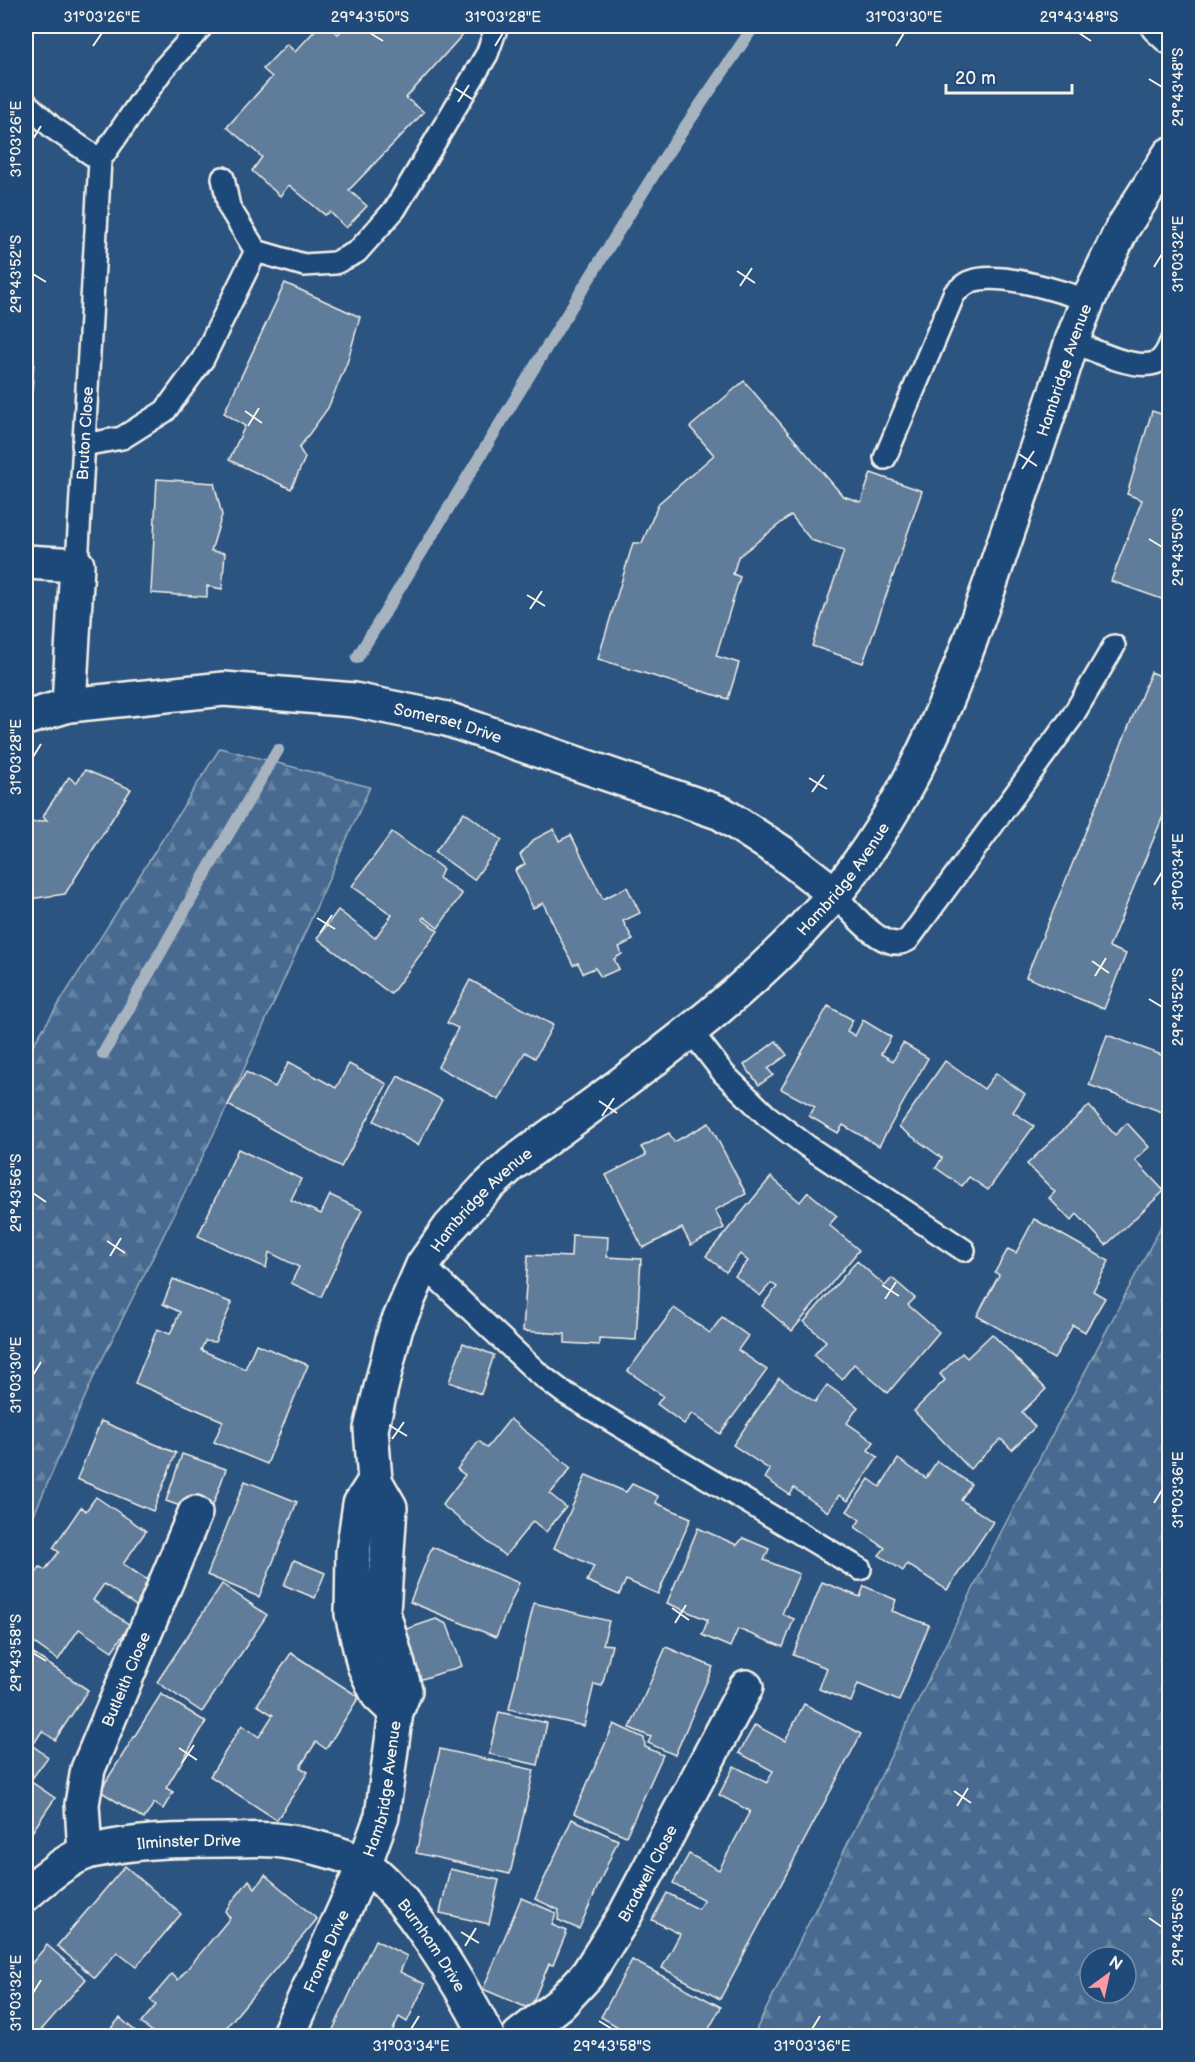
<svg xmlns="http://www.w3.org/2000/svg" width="1195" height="2062" font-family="'Balsamiq Sans',sans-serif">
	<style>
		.forest { fill: url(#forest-firs); stroke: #9eaebc; stroke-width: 1.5; fill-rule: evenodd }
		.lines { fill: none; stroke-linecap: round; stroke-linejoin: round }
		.stream { stroke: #a7b4c0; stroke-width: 12 }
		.building { fill: #5e7b9a; stroke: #f4f1e8; stroke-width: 1.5 }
		.service-casing { stroke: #f4f1e8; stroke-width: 26 }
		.minor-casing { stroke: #f4f1e8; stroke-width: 38 }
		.tertiary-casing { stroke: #f4f1e8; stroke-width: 38 }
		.service { stroke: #1f4a7a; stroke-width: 21 }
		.minor { stroke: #1f4a7a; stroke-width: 33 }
		.tertiary { stroke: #1f4a7a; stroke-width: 33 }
		.ticks { fill: none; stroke: #f4f1e8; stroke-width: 2 }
		.labels { text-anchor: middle; stroke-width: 5; stroke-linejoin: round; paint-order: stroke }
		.street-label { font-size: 16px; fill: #f4f1e8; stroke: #1f4a7a }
		.neatline { fill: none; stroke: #f4f1e8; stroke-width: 2 }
		.ticks-label { font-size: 15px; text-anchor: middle; fill: #f4f1e8 }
	</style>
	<defs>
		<pattern id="forest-firs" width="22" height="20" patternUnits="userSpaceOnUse" patternTransform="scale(1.5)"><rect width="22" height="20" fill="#496b90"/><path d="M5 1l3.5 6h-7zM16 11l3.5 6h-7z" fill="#6481a0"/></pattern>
	</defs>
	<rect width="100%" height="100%" fill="#2c5481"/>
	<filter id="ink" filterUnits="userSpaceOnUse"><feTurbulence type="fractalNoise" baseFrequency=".0167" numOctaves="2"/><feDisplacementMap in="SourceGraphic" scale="12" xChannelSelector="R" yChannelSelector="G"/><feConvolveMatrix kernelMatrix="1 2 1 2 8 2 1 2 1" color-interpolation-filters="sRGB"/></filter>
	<g filter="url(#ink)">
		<g class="forest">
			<path d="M220,748l150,39 -142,318 -133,269 -69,159v-477z"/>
			<path d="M1169,1211v825h-416l246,-500zM1090,1957h36v36h-36z"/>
		</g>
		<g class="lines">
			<g class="stream">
				<path d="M357,658l202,-331 107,-172 88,-129"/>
				<path d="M103,1054l116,-204 59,-100"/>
			</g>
		</g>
		<g class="building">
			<path d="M319,26h9l10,8 8,-8h109l9,7 -58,65 18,14 -75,78 18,16 -21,22 -16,-16 -5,3 -36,-30 -9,11 -28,-25 10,-14 -35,-30 45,-50 -9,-8 24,-25 8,8z"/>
			<path d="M285,283l75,34 -13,46 -19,45 -29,40 6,10 -14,31 -62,-29 16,-34 -21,-13z"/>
			<path d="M26,359h8l-2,33 -6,-1z"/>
			<path d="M744,381l99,115 18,6 10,-29 51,18 -59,172 -51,-17 32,-95 -33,-11 -20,-25 -53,42 -5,17 7,3 -24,79 23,7 -11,36 -130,-40 35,-116h9l17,-40 55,-48 -24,-28z"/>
			<path d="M1152,411l18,6v185l-59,-21 31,-81 -15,-6z"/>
			<path d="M26,475l2,1 -2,32z"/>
			<path d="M157,479l57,4 8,32 -11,36 14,2 -3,36 -15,-3v11l-56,-4z"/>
			<path d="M1151,672l19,8v119l-61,148 17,7 -22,55 -78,-32z"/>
			<path d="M85,770l46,19 -66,105 -36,5 -3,-3v-72l21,-4 -4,-3 5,-9 21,-31 7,6z"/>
			<path d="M464,812l38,28 -28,40 -39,-28z"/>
			<path d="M554,829l5,12 12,-6 32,64 24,-12 13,26 -17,8 10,19 -14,7 3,7 -8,5 5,10 -18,8 -6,-9 -12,5 -5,-10 -5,2 -30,-62 -10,5 -18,-38 10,-6 -5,-9 13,-15z"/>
			<path d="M392,832l51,37 -4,9 23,16 -24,34 -14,-11 -2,2 16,12 -47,63 -74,-56 21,-28 37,28 17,-23 -40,-29z"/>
			<path d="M470,980l83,45 -18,33 -10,-6 -26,48 -61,-33 20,-39 -11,-5z"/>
			<path d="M828,1006l25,14 -6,11 8,5 8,-16 28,17 -10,17 12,7 10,-18 25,15 -49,88 -36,-21 -5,8 -29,-17 6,-9 -34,-18z"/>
			<path d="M1107,1035l63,23v57l-81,-30z"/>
			<path d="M776,1041l11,14 -19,14 5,6 -14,10 -15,-20z"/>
			<path d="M945,1061l39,28 12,-16 29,21 -12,18 21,14 -46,64 -19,-13 -7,9 -26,-18 6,-10 -43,-31z"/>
			<path d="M289,1062l47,26 13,-24 38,20 -46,83 -113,-62 18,-33 29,15z"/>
			<path d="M398,1076l44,24 -24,45 -44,-24z"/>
			<path d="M1089,1106l26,29 12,-12 22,24 -14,13 29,31 -58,54 -29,-31 -6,7 -22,-23 6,-6 -28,-28z"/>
			<path d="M709,1123l37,71 -31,16 9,18 -33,17 -9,-17 -39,20 -37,-73 40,-20 -5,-8 28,-14 5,9z"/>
			<path d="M238,1149l63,30 -10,21 30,14 9,-19 32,15 -41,87 -30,-14 8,-16 -30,-15 -3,16 -68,-32z"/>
			<path d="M771,1177l29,25 8,-10 29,24 -8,9 30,25 -67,81 -30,-25 15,-19 -6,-4 -11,13 -25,-20 13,-15 -8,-7 -14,18 -20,-16z"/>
			<path d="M1034,1219l75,42 -16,30 12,7 -20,34 -12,-7 -19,34 -77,-43 22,-41 -4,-3 13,-23 8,4z"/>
			<path d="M572,1235l36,2 -1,20 34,2 -5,81 -37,-2v7l-34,-2v-9l-42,-3 5,-76 43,2z"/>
			<path d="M857,1261l28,25 7,-8 23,20 -7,7 31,27 -51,61 -34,-29 -12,15 -28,-24 12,-14 -22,-19z"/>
			<path d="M173,1279l59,24 -17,39 -10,-1 -4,9 44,19 11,-25 52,21 -41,99 -53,-22 9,-21 -88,-38 22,-54 13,5 10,-22 -17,-8z"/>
			<path d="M674,1308l36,25 12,-16 26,19 -10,14 29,20 -47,64 -28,-21 -8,11 -27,-20 6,-8 -35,-25z"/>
			<path d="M992,1334l54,55 -24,23 13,15 -23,23 -11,-11 -31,30 -56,-58 31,-31 -5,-6 22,-21 5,5z"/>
			<path d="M463,1343l31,12 -13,39 -32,-12z"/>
			<path d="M779,1378l36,24 12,-17 31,22 -11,16 27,19 -6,8 10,7 -30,44 -9,-6 -11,17 -34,-24 -4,7 -25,-17 5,-8 -37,-25z"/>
			<path d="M510,1419l61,49 -21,26 16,13 -20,25 -13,-11 -28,35 -63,-51 23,-30 -8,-6 22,-28 8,7z"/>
			<path d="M101,1421l75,32 -23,58 -76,-32z"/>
			<path d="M182,1454l44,15 -17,47 -43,-15z"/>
			<path d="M898,1459l28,19 11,-17 34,23 -10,16 32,22 -46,68 -40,-26 -4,7 -24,-16 6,-7 -30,-21 5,-7 -13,-9 22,-32 11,8z"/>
			<path d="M586,1475l40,17 6,-8 26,12 -2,7 35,15 -33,76 -32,-14 -7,15 -32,-14 7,-15 -40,-18z"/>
			<path d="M245,1481l52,21 -38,95 -52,-22z"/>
			<path d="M96,1497l50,34 -23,33 32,21 -16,23 -35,-24 -11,16 37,25 -18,26 -33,-22 -21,31 -32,-23v-49l14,-21 5,3 14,-18 -6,-4 28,-41 5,4z"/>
			<path d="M698,1528l39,17 6,-7 26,11 -5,11 35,14 -17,40 12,5 -11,28 -45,-18 -8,18 -28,-12 6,-15 -41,-17z"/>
			<path d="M432,1547l87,36 -23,54 -86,-35z"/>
			<path d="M294,1560l31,13 -10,25 -31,-13z"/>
			<path d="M822,1582l38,15 4,-11 32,14 -4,11 37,14 -30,76 -41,-17 -7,18 -32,-13 8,-21 -34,-13z"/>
			<path d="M222,1584l45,31 -65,97 -45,-30z"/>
			<path d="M534,1603l75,18 -6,23 9,1 -10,41 -8,-2 -10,42 -75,-17z"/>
			<path d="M436,1619l11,5 15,42 -43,14 -18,-49z"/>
			<path d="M666,1647l47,20 -38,88 -27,-12 3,-6 -21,-9z"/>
			<path d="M26,1649l62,41 -33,50 -13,-9 -7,11 -9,-6z"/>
			<path d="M291,1653l68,44 -33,52 -10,-7 -16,25 8,5 -31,48 -67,-44 32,-51 17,12 14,-22 -16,-10z"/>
			<path d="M161,1694l45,28 -40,66 7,4 -10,17 -9,-6 -10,16 -44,-28z"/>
			<path d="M804,1704l57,30 -141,265 -58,-31 18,-34 -28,-14 15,-27 31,16 6,-9 -31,-17 16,-29 30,16 31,-59 -31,-16 15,-29 33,17 6,-12 -34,-18 16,-28 30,16z"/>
			<path d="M499,1712l48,11 -9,42 -49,-11z"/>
			<path d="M614,1724l30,14 1,9 18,8 -37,81 -52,-23z"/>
			<path d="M26,1741l22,16 -18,24 25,17 -29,43z"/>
			<path d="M440,1749l94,21 -24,104 -94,-21z"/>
			<path d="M572,1819l46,21 -39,89 -21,-9 1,-10 -24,-11z"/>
			<path d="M125,1866l56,48 -45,53 -19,-15 -22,26 -38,-32z"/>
			<path d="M450,1869l49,11 -10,44 -49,-11z"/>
			<path d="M265,1875l52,44 -98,117h-61l-17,-13 15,-18 -6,-5 22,-26 6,6 52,-62 -5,-7 24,-31 6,8z"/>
			<path d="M521,1898l35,15 -4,12 15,6 -14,34 -4,-1 -19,45 -47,-20z"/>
			<path d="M375,1940l32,16 -7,16 25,12 -18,38 -8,-5 -9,19h-60z"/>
			<path d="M47,1945l39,34 -50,57h-10v-66z"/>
			<path d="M632,1960l89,47 -16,29h-89l4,-8 -19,-11z"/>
			<path d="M120,2018l21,18h-37z"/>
		</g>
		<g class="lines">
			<g class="service-casing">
				<g id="service">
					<path d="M26,103l27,25 47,32"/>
					<path d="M100,160l63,-91 39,-43"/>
					<path d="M223,178l6,29 27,44"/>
					<path d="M1072,341c21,9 60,29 83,22 8,-3 12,-11 15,-19"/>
					<path d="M83,445l39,-7 43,-27 38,-52 53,-108 48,14 31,-2 22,-11 38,-43 92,-155 10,-28"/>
					<path d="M885,458l69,-164c4,-4 9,-9 15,-12 29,-12 89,9 119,18"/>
					<path id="s1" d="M77,565l23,-405"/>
					<path d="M835,894c14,16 49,61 73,46l164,-223 42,-71"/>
					<path d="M691,1031l33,43 42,41 41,31 157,104"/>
					<path d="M423,1265l115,108 25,19 297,177"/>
				</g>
			</g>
			<g class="minor-casing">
				<g id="minor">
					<path d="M26,562l51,3 -8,140"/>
					<path id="s2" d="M26,718l43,-13 155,-16 130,11 93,19 274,94 60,39 54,42"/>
					<path d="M375,1481l-15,23 -7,48 -1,62 12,51 14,30 18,17"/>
					<path id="s3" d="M85,1853l-3,-49 6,-35 107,-256"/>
					<path id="s4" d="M26,1894c15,-13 40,-34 59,-41 7,-3 15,-3 22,-5 40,-8 82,-8 123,-8 15,0 30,-1 45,0 25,3 66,12 88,24 41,24 102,128 124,172"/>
					<path id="s5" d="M288,2036l76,-171 18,-49 14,-104 9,-22 -22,-78 7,-105 -15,-26 -4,-52 24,-99 28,-65 27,-38 35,-38 27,-25c99,-73 203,-143 289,-233 11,-13 24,-25 35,-38 85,-106 124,-220 167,-347 23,-68 48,-136 69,-205l16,-41 34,-71 48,-75"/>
					<path id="s6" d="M519,2036l41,-32 27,-29 38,-60 121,-228"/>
				</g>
			</g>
			<g class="tertiary-casing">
				<path id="tertiary" d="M1158,26l12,11"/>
			</g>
			<use href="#service" class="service"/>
			<use href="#minor" class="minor"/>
			<use href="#tertiary" class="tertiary"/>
		</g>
	</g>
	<path class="ticks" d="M370,33l13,8M1079,33l12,8M93,46l9,-13M495,46l8,-13M896,46l8,-13M1149,79l13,8M455,88l17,11M458,102l11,-17M33,139l8,-13M1154,267l8,-13M737,271l18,12M33,274l13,8M740,286l12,-18M245,411l17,12M248,426l11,-18M1019,454l18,12M1022,469l12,-18M1149,539l13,8M527,595l18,11M530,609l12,-18M33,757l8,-13M809,778l18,11M812,792l12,-17M1154,885l8,-13M317,918l18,11M320,933l12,-18M1092,961l17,12M1095,976l11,-18M1149,999l13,8M599,1101l18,12M602,1116l12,-18M33,1193l13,9M107,1241l18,12M110,1256l11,-18M882,1285l17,11M885,1299l11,-17M33,1375l8,-13M389,1425l18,11M392,1439l12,-17M1154,1503l8,-13M672,1608l17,12M675,1623l11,-18M33,1653l13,8M179,1748l18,12M182,1763l12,-18M954,1791l17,12M957,1806l11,-18M1149,1918l13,9M461,1932l18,11M465,1946l11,-18M33,1993l8,-13M599,2021l13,8M411,2029l8,-13M812,2029l8,-13"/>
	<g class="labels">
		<g class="street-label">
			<text dy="6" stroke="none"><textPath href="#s5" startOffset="1941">Hambridge Avenue</textPath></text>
			<text dy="6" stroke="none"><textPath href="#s1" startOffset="132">Bruton Close</textPath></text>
			<text dy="6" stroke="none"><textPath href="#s2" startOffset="428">Somerset Drive</textPath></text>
			<text dy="6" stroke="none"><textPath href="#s5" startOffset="1383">Hambridge Avenue</textPath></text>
			<text dy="6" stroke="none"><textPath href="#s5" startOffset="897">Hambridge Avenue</textPath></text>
			<text dy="6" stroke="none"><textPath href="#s3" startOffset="182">Butleith Close</textPath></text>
			<text dy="6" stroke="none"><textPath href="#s5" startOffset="266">Hambridge Avenue</textPath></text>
			<text dy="6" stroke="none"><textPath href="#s4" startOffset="177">Ilminster Drive</textPath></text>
			<text dy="6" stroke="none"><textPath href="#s6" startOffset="210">Bradwell Close</textPath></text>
			<text dy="6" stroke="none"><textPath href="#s4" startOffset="462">Burnham Drive</textPath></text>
			<text dy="6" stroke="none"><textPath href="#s5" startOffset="93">Frome Drive</textPath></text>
		</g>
	</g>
	<rect width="1195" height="2062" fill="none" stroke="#1f4a7a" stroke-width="66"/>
	<g transform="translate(1108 1975) rotate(33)"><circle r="28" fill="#1f4a7a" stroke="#748da6" stroke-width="1.5"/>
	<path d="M0-4.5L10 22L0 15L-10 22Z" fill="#ff9aa2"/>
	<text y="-9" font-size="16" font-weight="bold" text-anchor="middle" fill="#f4f1e8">N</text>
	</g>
	<path d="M946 84v9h126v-9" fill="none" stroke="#f4f1e8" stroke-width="3"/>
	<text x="955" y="84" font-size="18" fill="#f4f1e8" stroke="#1f4a7a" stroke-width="4.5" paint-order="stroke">20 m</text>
	<rect x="33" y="33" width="1129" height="1996" class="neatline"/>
	<g class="ticks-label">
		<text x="102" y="22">31°03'26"E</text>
		<text x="370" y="22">29°43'50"S</text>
		<text x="503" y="22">31°03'28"E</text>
		<text x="904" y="22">31°03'30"E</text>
		<text x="1079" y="22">29°43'48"S</text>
		<text transform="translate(1178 87) rotate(-90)" y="5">29°43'48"S</text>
		<text transform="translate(16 139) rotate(-90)" y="5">31°03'26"E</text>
		<text transform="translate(1178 254) rotate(-90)" y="5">31°03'32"E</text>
		<text transform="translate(16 274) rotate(-90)" y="5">29°43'52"S</text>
		<text transform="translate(1178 547) rotate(-90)" y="5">29°43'50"S</text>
		<text transform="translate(16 757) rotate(-90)" y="5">31°03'28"E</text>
		<text transform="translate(1178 872) rotate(-90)" y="5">31°03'34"E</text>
		<text transform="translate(1178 1007) rotate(-90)" y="5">29°43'52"S</text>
		<text transform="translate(16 1193) rotate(-90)" y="5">29°43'56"S</text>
		<text transform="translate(16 1375) rotate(-90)" y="5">31°03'30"E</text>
		<text transform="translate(1178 1490) rotate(-90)" y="5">31°03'36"E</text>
		<text transform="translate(16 1653) rotate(-90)" y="5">29°43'58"S</text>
		<text transform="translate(1178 1927) rotate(-90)" y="5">29°43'56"S</text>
		<text transform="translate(16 1993) rotate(-90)" y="5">31°03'32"E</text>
		<text x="411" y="2051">31°03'34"E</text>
		<text x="612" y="2051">29°43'58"S</text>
		<text x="812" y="2051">31°03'36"E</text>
	</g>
</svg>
